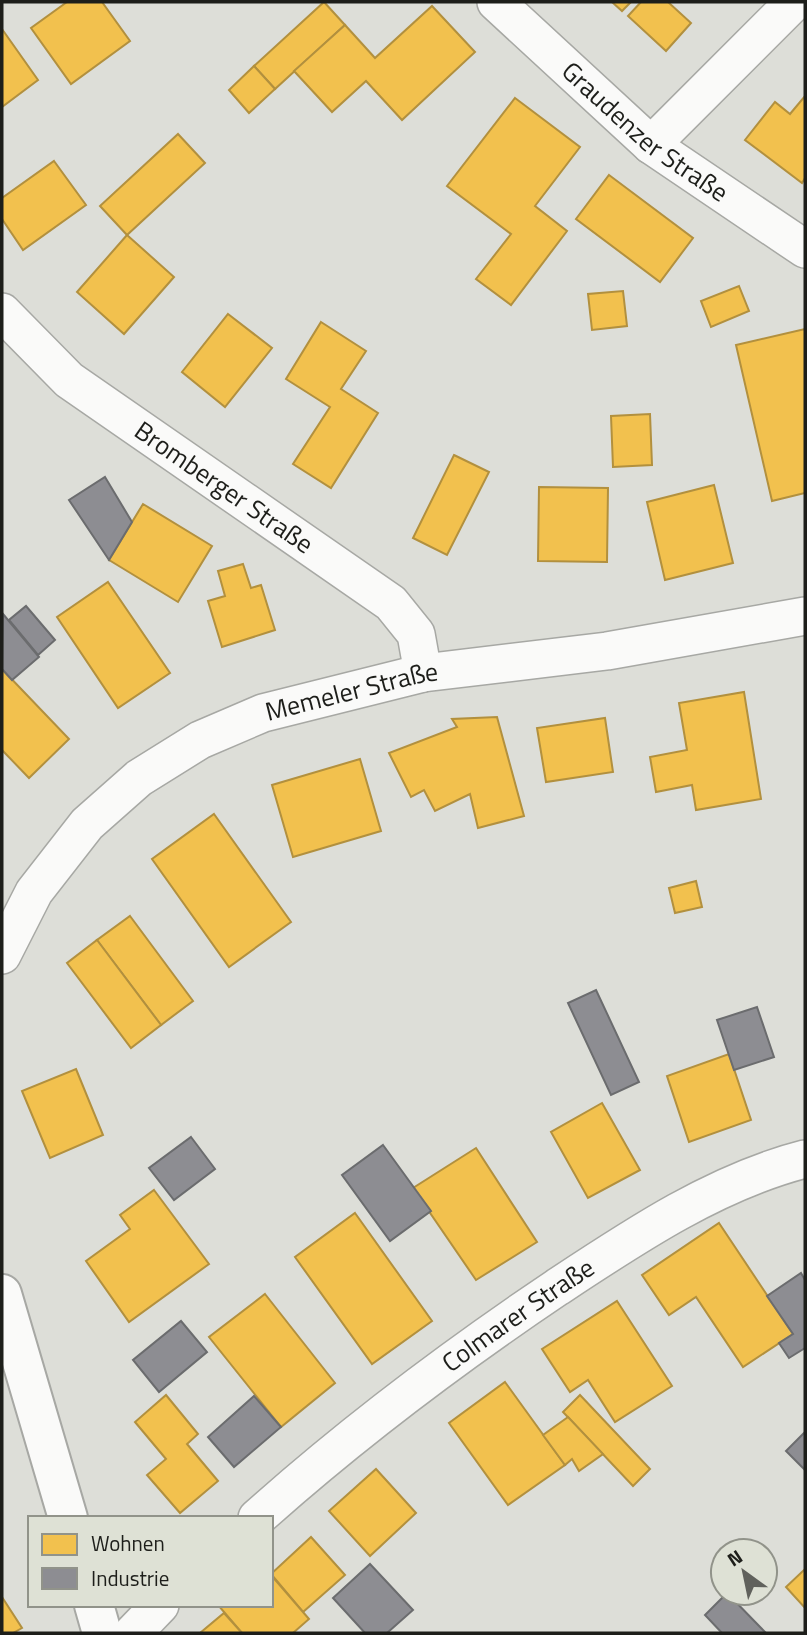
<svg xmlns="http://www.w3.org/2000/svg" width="807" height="1635" font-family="'Titillium Web',sans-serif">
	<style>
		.homes { fill: #f2c14e; stroke: #b2903e; stroke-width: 2 }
		.industry { fill: #8d8d92; stroke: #6b6c6e; stroke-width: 2 }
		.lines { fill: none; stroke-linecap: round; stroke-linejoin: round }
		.minor-casing { stroke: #a7a8a4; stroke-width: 40 }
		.tertiary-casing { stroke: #a7a8a4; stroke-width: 42 }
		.minor { stroke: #fafaf9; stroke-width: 37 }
		.tertiary { stroke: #fafaf9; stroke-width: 38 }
		.labels { text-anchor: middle; stroke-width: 7; stroke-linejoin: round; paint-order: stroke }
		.street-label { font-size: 26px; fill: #1d1e1a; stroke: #dee1d5 }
	</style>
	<rect width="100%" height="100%" fill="#ddded8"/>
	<g class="homes">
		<path d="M67,2h35l28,39 -59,43 -40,-56z"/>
		<path d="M324,2l21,23 -70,64 -21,-23z"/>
		<path d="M612,2h19l-9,9z"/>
		<path d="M641,2h27l23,21 -25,28 -38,-35z"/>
		<path d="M432,6l43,46 -73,68 -36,-39 -34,31 -38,-41 51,-46 30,33z"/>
		<path d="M2,29l36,51 -36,27z"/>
		<path d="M254,66l21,23 -26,24 -20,-23z"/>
		<path d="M805,96v82l-3,5 -57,-43 30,-38 15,12z"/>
		<path d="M515,98l65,49 -45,59 32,25 -56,74 -35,-26 35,-45 -64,-48z"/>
		<path d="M178,134l27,29 -78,72 -27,-29z"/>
		<path d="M54,161l32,44 -63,45 -21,-31v-21z"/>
		<path d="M609,175l84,63 -33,44 -84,-63z"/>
		<path d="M127,235l47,42 -50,57 -47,-42z"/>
		<path d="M739,286l10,25 -38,16 -10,-26z"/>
		<path d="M623,291l4,35 -35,4 -4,-36z"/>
		<path d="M228,314l44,34 -47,59 -43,-35z"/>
		<path d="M321,322l45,29 -25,38 37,24 -47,75 -38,-24 37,-57 -44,-28z"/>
		<path d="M805,329v164l-33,8 -36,-156z"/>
		<path d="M650,414l2,51 -39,2 -2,-51z"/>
		<path d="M454,455l35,17 -42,83 -34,-17z"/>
		<path d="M714,485l19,78 -68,17 -18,-78z"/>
		<path d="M539,487l69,1 -1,74 -69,-1z"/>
		<path d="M143,504l69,42 -34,56 -69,-42z"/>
		<path d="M243,564l8,24 10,-3 14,45 -53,17 -14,-46 17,-5 -7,-25z"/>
		<path d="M108,582l62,91 -52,35 -61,-91z"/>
		<path d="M2,669l67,70 -40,39 -27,-28z"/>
		<path d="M744,692l17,107 -65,11 -4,-25 -36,7 -6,-35 37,-7 -8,-47z"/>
		<path d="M497,717l27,99 -46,12 -8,-34 -35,17 -11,-21 -13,7 -22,-44 68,-26 -5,-8z"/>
		<path d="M605,718l8,54 -67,10 -9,-54z"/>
		<path d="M360,759l21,72 -88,26 -21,-72z"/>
		<path d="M214,814l77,108 -62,45 -77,-108z"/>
		<path d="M696,881l6,26 -27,6 -6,-25z"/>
		<path d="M130,916l63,85 -32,24 -64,-85z"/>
		<path d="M97,940l64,85 -30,23 -64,-85z"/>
		<path d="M729,1054l22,66 -62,22 -22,-66z"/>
		<path d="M76,1069l27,66 -53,23 -28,-67z"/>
		<path d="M602,1103l38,67 -52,28 -37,-66z"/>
		<path d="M476,1148l61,94 -61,38 -63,-92z"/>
		<path d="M154,1190l55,74 -80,58 -43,-61 44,-32 -10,-14z"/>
		<path d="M355,1213l77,108 -60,43 -77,-107z"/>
		<path d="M719,1223l74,111 -50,33 -47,-70 -27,18 -27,-40z"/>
		<path d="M265,1294l70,89 -54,44 -72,-90z"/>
		<path d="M617,1301l55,85 -57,36 -27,-42 -18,12 -28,-43z"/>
		<path d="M505,1382l60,83 -57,40 -59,-82z"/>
		<path d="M166,1395l32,39 -11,10 31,37 -38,32 -33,-38 19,-16 -31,-37z"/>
		<path d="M580,1395l70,74 -17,17 -70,-74z"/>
		<path d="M568,1417l35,37 -24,17 -7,-12 -7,6 -22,-30z"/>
		<path d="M376,1469l40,44 -46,43 -41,-45z"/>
		<path d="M311,1537l34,38 -42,37 -32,-38z"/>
		<path d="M805,1569v39l-19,-21z"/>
		<path d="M271,1575l38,44 -16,14h-51l-24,-28h53z"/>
		<path d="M2,1597l20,31 -9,5h-11z"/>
		<path d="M224,1613l18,20h-42z"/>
	</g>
	<g class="industry">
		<path d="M105,477l27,45 -23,38 -40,-60z"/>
		<path d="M26,606l29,34 -17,15 -29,-35z"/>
		<path d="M3,614l36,43 -27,23 -10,-11z"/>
		<path d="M596,990l43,92 -28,13 -43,-92z"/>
		<path d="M757,1007l17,50 -40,13 -17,-50z"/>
		<path d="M191,1137l24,32 -41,31 -25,-32z"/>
		<path d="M383,1145l48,66 -41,30 -48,-66z"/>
		<path d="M801,1273l4,7v68l-16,10 -10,-15 14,-9 -26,-38z"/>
		<path d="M181,1321l26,31 -48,40 -26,-32z"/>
		<path d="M254,1396l27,31 -47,40 -26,-30z"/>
		<path d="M805,1432v38l-19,-19z"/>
		<path d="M370,1564l43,46 -26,23h-22l-32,-35z"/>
		<path d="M727,1593l39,40h-44l-17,-18z"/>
	</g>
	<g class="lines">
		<g class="minor-casing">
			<g id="minor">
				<path id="s1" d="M496,2l155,143 154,104"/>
				<path d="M651,145l143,-143"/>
				<path id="s2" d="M2,312l67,68 322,223 25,31 7,39"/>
				<path id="s3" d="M2,955l32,-63 53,-68 52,-46 61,-38 63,-27 160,-40 184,-22 198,-35"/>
				<path id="s4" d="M257,1518c94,-84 195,-160 299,-230 77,-51 159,-106 249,-129"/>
				<path d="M133,1633l27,-28"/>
			</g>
		</g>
		<g class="tertiary-casing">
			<g id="tertiary">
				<path d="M2,1294l66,224"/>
				<path d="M94,1605l8,28"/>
			</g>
		</g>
		<use href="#minor" class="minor"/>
		<use href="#tertiary" class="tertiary"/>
	</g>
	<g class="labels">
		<g class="street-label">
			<text dy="9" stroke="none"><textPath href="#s1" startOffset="198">Graudenzer Straße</textPath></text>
			<text dy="9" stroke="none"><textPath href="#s2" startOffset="284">Bromberger Straße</textPath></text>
			<text dy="9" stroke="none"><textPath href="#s3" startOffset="458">Memeler Straße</textPath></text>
			<text dy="9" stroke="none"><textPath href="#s4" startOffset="331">Colmarer Straße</textPath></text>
		</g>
	</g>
	<rect width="807" height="1635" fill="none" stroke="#1d1e1a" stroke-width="7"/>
	<rect x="28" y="1516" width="245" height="91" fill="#dee1d5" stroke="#91938a" stroke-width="2"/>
	<rect x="42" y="1534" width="35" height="21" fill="#f2c14e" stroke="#91938a" stroke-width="2"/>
	<text x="91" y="1551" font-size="21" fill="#1d1e1a">Wohnen</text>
	<rect x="42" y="1568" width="35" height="21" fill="#8d8d92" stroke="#91938a" stroke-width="2"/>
	<text x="91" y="1586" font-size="21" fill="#1d1e1a">Industrie</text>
	<g transform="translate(744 1572) rotate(327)"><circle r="33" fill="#dee1d5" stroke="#91938a" stroke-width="2"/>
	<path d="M0-5L12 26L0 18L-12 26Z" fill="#60615c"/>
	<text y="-10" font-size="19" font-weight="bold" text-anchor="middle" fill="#1d1e1a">N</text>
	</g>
</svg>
